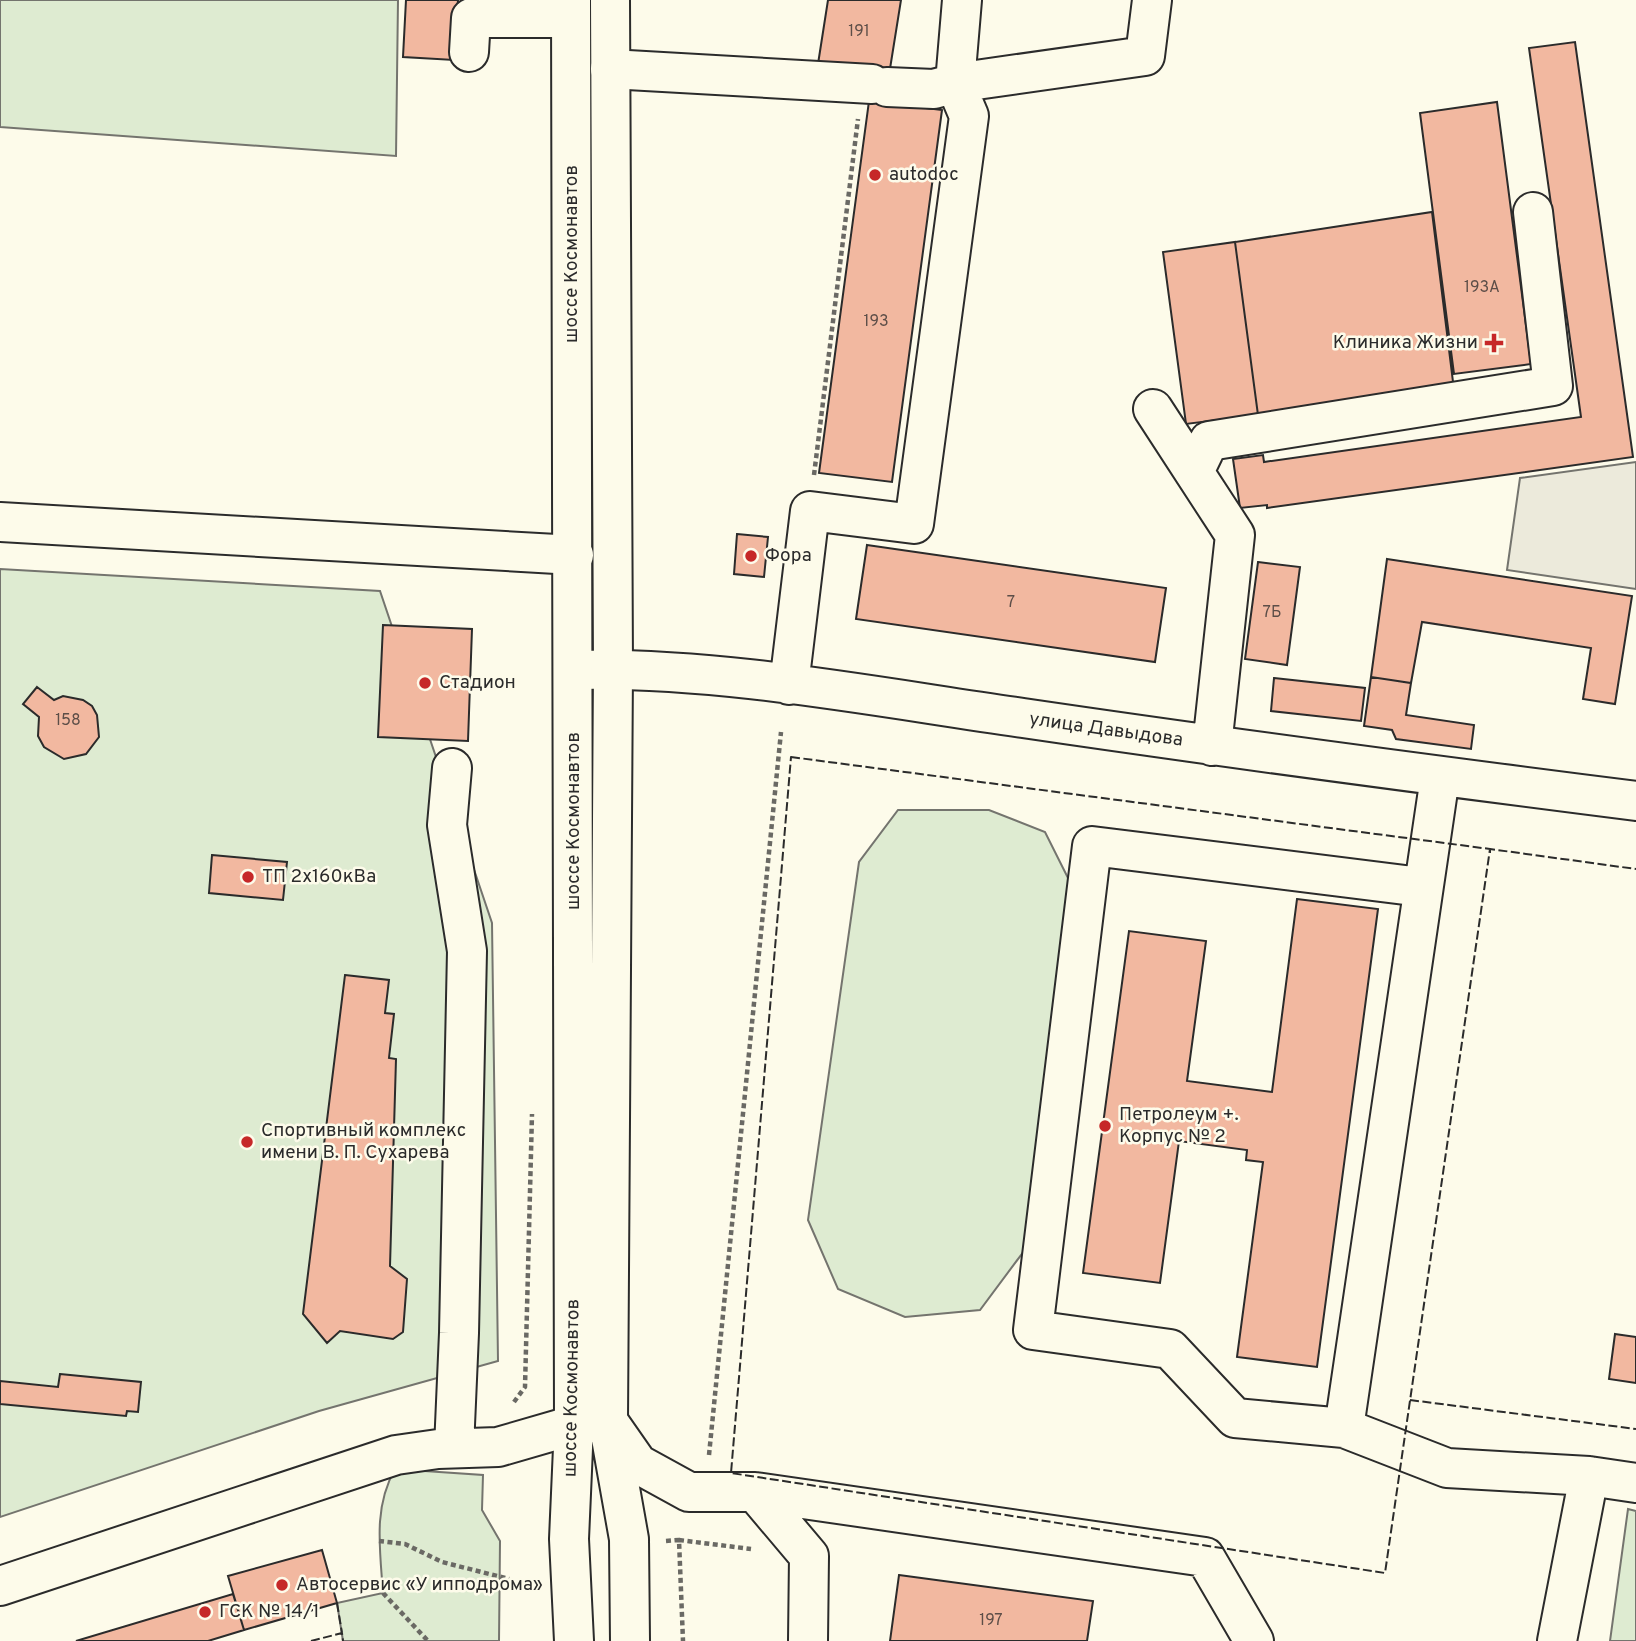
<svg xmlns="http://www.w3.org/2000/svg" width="1636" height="1641" viewBox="0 0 1636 1641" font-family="Overpass,sans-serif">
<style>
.green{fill:#deebd1;stroke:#74746e;stroke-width:2}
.parking{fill:#eceadb;stroke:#74746e;stroke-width:2}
.building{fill:#f2b8a0;stroke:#2b2b2b;stroke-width:2}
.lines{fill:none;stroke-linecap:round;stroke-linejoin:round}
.minor-casing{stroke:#2b2b2b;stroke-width:42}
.major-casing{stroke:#2b2b2b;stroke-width:42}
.path{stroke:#6a6964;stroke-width:4.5;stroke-dasharray:5 3.5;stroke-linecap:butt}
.minor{stroke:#fdfbea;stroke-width:38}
.major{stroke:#fdfbea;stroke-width:38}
.fence{stroke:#2b2b2b;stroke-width:2;stroke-dasharray:9 3.5;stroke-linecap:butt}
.poi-dot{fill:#c62828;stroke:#fdfbea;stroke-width:2.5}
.labels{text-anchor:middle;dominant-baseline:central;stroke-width:5;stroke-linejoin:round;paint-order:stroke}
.number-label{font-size:16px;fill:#5d4e48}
.poi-label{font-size:19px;fill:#2b2b2b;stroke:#fdfbea;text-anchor:start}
.street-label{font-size:19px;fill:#2b2b2b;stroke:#fdfbea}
</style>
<rect width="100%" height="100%" fill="#fdfbea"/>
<path class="green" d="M0,0H398L396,156L0,127Z
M0,569L380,591L492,923L498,1361L319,1411L0,1517Z
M898,810H989L1045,832L1075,892L1024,1251L980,1310L905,1317L838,1289L808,1220L859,862Z
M395,1469L483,1475L482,1510L500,1541L499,1641H343L337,1603L383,1593C380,1549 373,1508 395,1469Z
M1628,1509L1636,1511V1641H1610Z"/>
<path class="parking" d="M1636,462V589L1507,570L1520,478Z"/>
<path class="building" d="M406,0H458L454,60L403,57Z
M828,0H901L889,75L818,64Z
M1575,42L1633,457L1267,508V505L1240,508L1233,459L1263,455L1264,462L1581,417L1529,48Z
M869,101L942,110L892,482L819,473Z
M1497,102L1531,364L1454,374L1420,113Z
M1432,212L1454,390L1258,415L1235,242Z
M1235,242L1258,415L1186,424L1163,252Z
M737,534L768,537L764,577L734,574Z
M867,545L1166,588L1155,662L856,619Z
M1387,559L1632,596L1615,704L1583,699L1591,648L1422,622L1411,683L1371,677Z
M1258,562L1300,567L1287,665L1245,659Z
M383,625L472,629L468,741L378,737Z
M1371,677L1411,683L1406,715L1474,725L1471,749L1396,739L1392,730L1364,726Z
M1274,678L1365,688L1361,721L1271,711Z
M37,687L54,700L63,696L83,700L92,706L97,715L99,737L86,754L64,759L44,747L38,736L39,717L23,704Z
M212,855L287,862L283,900L209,893Z
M1297,899L1378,909L1317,1367L1237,1357L1263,1162L1246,1160L1247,1150L1179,1141L1160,1283L1083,1273L1129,931L1206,941L1187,1081L1272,1092Z
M345,975L389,980L385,1013L394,1014L389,1058L396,1059L390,1266L407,1279L403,1332L393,1339L340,1331L327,1343L303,1314Z
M1615,1334L1636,1337V1383L1609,1379Z
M60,1374L141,1382L138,1412L127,1411L126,1416L0,1404V1381L58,1387Z
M322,1550L337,1603L244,1630L228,1576Z
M899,1575L1093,1601L1087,1641H890Z
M233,1594L244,1630L208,1641H76Z"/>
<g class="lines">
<defs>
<path id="minor" d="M469,52L471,18H571
M610,69L872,84
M887,87L934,89L955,83L1145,56L1152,0
M1153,409L1235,535L1212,746
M1194,472L1209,441L1553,386L1533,212
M0,522L574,555
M574,670C724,667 875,697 1023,718C1227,748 1431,775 1636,801
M789,685L810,511L914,524L969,116L955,83L962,0
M452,768L447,825L467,951L459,1333L454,1448
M1421,887L1092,846L1033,1330L1170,1349L1235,1418L1344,1428L1440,777
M1344,1428L1447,1468L1589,1476
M755,1492L1205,1557L1254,1641
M0,1586L396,1455L438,1449L498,1447L574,1425L608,1421L638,1464L689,1492H755L809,1556L808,1641
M1557,1641L1589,1476L1636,1483"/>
<path id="major" d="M571,0L574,1425L569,1539L574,1641
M610,0L613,669L608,1421L629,1539L630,1641"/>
</defs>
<use href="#minor" class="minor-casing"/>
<use href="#major" class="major-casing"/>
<path class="path" d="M814,475L858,119
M514,1402L525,1387L532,1114
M709,1455L781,732
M679,1540L751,1549
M379,1541L405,1544L442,1562L509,1579
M666,1541L679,1540L683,1641
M383,1593L428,1641"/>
<use href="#minor" class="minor"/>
<use href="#major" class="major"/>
<path class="fence" d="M791,757L1490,849L1385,1573L731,1473Z
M1490,853V849L1636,869
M1410,1400L1636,1429
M337,1603L342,1633
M311,1641L342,1633L343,1641"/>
</g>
<g class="poi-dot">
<circle cx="875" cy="175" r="7"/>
<path d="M1490.5 332.5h7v7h7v7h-7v7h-7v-7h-7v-7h7z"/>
<circle cx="751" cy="556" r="7"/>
<circle cx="425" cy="683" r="7"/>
<circle cx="248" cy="877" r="7"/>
<circle cx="1105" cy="1126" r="7"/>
<circle cx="247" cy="1142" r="7"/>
<circle cx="282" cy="1585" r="7"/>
<circle cx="205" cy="1612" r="7"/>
</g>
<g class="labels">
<g class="number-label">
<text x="859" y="32">191</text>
<text x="1482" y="288">193А</text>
<text x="876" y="322">193</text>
<text x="1011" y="603">7</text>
<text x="1272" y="613">7Б</text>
<text x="68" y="721">158</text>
<text x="991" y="1621">197</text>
</g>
<g class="poi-label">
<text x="889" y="175">autodoc</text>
<text x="1478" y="343" text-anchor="end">Клиника Жизни</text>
<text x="765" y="556">Фора</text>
<text x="439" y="683">Стадион</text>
<text x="262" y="877">ТП 2х160кВа</text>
<text x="1119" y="1115">Петролеум +.<tspan x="1119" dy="22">Корпус № 2</tspan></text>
<text x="261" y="1131">Спортивный комплекс<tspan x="261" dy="22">имени В. П. Сухарева</tspan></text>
<text x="296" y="1585">Автосервис «У ипподрома»</text>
<text x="219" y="1612">ГСК № 14/1</text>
</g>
<g class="street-label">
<text transform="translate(572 254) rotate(-90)">шоссе Космонавтов</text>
<text transform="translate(1106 730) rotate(8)">улица Давыдова</text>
<text transform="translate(574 821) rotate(-90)">шоссе Космонавтов</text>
<text transform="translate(572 1388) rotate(-89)">шоссе Космонавтов</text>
</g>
</g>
</svg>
